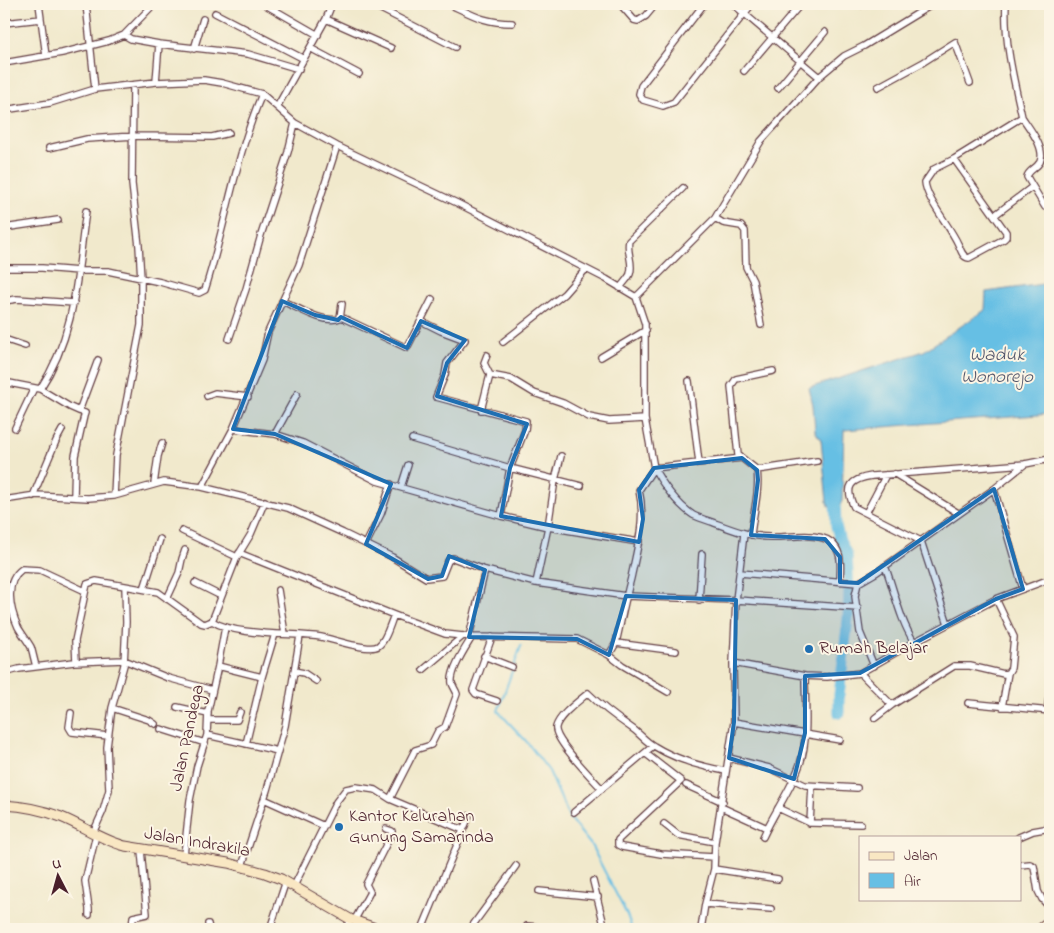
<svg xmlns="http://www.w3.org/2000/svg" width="1054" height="933" viewBox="0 0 1054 933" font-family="'Indie Flower',sans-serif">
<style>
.water{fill:#66bfe4;stroke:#586f88}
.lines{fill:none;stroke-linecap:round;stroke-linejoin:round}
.stream{stroke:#66bfe4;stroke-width:2}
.river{stroke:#66bfe4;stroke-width:11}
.street-casing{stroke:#633d43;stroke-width:8}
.secondary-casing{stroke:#633d43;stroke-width:11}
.street{stroke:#fff;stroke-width:5.5}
.secondary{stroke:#f9e7c3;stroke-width:9}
.marked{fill:#1f6fb2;fill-opacity:0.2;stroke:#1f6fb2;stroke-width:4;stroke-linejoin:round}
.poi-dot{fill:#1f6fb2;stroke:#fcf5e5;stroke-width:2}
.labels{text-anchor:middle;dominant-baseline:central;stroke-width:4;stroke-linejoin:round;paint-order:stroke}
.poi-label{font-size:18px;fill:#4a1f2b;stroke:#fcf5e5;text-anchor:start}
.street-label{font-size:18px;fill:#4a1f2b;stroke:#fcf5e5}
.water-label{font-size:19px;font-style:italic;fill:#54576c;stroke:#fcf5e5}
</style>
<rect width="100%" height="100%" fill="#fcf5e5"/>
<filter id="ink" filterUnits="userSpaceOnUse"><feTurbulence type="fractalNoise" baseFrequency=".02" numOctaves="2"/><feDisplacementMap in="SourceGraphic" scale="10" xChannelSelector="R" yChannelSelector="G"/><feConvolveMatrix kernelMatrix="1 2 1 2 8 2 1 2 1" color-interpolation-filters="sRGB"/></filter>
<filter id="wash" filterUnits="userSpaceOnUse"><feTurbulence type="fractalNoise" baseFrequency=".0096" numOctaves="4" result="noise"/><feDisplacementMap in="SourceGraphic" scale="20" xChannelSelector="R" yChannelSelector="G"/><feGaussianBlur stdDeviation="1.12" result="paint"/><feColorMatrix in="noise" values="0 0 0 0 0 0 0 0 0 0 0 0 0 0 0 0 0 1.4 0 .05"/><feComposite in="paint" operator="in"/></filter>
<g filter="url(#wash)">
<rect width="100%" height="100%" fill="#f1e9cc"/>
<path class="water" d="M1050,283V414L844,430L842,501L835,517L827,502L821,440L815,431L813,405L809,388L924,351L985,310L986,292Z"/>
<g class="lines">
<path class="stream" d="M521,646L498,711L526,741L549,771L570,819L591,845L627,915L632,929"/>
<path class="river" d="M835,502L836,526L840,541L847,555L849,590L848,619L839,695V713"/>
</g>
</g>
<g filter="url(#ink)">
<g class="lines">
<defs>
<path id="street" d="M39,4L46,56
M86,4L95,89
M264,4L318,35
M371,4L455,47
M449,4C473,15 484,23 512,23
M620,4L634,20L638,21L646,16L656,4
M704,4L641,86L639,94L643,100L663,106L674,102L752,4
M733,4L819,77
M915,4L921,11
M862,5L864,4
M215,13L304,59
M326,19L391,48
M4,23L41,19
M124,35L131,39L159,44L248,54L299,69
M310,48L359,74
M194,49L203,19
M4,63L62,53L109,41L124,35L154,4
M744,71L800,5
M156,82L159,44
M878,87L922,63L955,42L970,83
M778,88L825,32
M277,107L326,19L332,4
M4,110L50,103L95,89L156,82L204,80L222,83L262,94L295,123
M1022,117C1029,128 1046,148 1040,162C1036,169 1028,170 1027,177L1045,207
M49,148L87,139L134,136L212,137L229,133
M954,159L1006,232V237L1004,239L969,258C962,257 961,250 958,244C950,226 926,199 925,182L934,169L954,159L1022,117C1014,80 1004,42 1006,4
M995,215L1032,187
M715,218L723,223L741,226L745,231L746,267L753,281L761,325
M4,228L58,220
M4,268H42L79,271H108L160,282L199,293L205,290C226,225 235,157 262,94
M620,288C623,283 628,279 630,274C634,263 626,252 629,241L683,188
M636,297L715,218L761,141L819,77L844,56L864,46L933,4
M4,301L17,299L74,303
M282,301C297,307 325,325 340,318L342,304
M341,317L407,348L432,299
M421,321L441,331L465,340L447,363L445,375L436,397L526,421L525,430L510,468L501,516
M4,339L25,346
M229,339L246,289L261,235L288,152L295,123L337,146L457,203L606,279L636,297L645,324V419L654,468C662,484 678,505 693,515C699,518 706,520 712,522C731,529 750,537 771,537C789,538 822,530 834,545C843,555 840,570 840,582
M503,342L564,294L586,269
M487,355L484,363L490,375L511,379L534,393L563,403L589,417L609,421L645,419
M601,357L646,330
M689,381L699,463
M4,382L40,389C76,335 77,274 86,211
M40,389L70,407L79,411L98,360
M207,396L215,393L248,397
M481,410L490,375
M15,428L34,388
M233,429L262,360L268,332L299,265L337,146
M275,434L297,394
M412,439L510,468L581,486
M757,470L817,461
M895,474L958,513
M154,484L158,456L162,443
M202,487L233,429L275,434L303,443L377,481L501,516L548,527L639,542
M401,487L408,465
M994,489L1023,589
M33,496L56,441L62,430
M114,496L116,455L141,325V279L139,246L132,184L133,85
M74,497L75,456L84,416L85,413L79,411
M4,500L36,495L88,498L114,496L164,482L202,487L288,508L343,533L392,557L426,578L442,576L448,561L453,558L485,570L536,583L626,596L736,600L858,608
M265,501L251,534L237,557L212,621C235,636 292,633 321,637C333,639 368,652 378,646C386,641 390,624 394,615
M866,513L886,475
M182,531L237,557
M751,535C753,513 760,492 757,470L738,455L731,386L736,379L773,371
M366,544L381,514L391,484
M239,553L394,615L445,634L472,637L577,639L609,655L622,665L668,692
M885,566C895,592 899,618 914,642
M740,573L858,583
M195,583L221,596
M536,583L548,527L555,480L561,456
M125,586L158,592L201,623L205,624L212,621
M144,589L160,539
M278,590L285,634
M167,599L179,573L182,559L185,550
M699,600L702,554
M948,624L921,541L854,507C844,486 851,479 872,476L1025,464L1050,459
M469,637L485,570
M492,637L473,690L476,694L497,701
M616,643L676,651
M609,655L616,643C621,621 625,600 631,578C637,549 646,520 639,490L654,468L742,458
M484,656L512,667
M76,661L75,641L87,584L96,581L125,586L126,622L124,665L112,708L107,747L109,790L103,811L93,833
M733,663L805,676L827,677L860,673L914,642L996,599
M36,666C34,660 33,653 31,647C27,640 22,634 18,627C10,609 4,582 22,569L40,570L85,591
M218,666L262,677
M874,666L860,632L855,596L858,583L877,572L994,489L1025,464
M423,670L463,636
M294,671L304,673L316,681
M4,673L19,669L74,662L124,660L168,678L212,690
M860,673L892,705L954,666H970L1004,674L1008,673L1011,668L1014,637L996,599L1050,579
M968,703L1050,711
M177,707L208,714
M1002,707L1008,673
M112,708L149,720L155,724
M1047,711L1050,691
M71,713L69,727L72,732L108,736
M875,718L892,705
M208,720H237L240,712
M734,722L840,740
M161,729L205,743
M207,735L278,751
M246,744L262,677L275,634
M645,753L681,781L618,840V845L622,847L661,854L714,857
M729,758L769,768L805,785L857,788
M686,785L723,802
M602,789C593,779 553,739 556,727C559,715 579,701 588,693C602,707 617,718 633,729C640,734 646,742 654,746C675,759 702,767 726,771
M1050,789V804
M264,799L324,826
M390,799L415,750L431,745L438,731L445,727L457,694C456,690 453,687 452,683C450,670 466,647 472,637
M721,807L767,828
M778,808L810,823L861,824
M574,812L653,746
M810,823L812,786
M664,824L678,835L715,842
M763,837C774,812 791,790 800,764C809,737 805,704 805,676
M1019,837L1033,831L1050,828
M184,855L190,800L197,766L207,735L208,711L218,666L225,627
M1020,865L1030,864L1034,866L1038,891L1042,899L1050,908
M242,866L267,790L285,726L300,636
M714,869L778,879
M593,881L605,929
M294,886L336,802L346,789L356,787L376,790L390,799L463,830
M539,891L598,897
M705,904L771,909
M89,915V909L85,881L96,835
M354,921L370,892L366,884L392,833V831L386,829
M208,924L209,929
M527,926L559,929
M132,929L133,917L147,914L141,850
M270,929L286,881
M346,929L350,919
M422,929L469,816
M470,929L516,866
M701,929L705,904L714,869L715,842L734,722L733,663L736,600L744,534"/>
<path id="secondary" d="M4,805C23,806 43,810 61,817C83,826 102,840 125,846L228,863L265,873L281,879L350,919L378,929
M1040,929L1050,921"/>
</defs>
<use href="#street" class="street-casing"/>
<use href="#secondary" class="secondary-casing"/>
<use href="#street" class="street"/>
<use href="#secondary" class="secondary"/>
</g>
</g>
<path class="marked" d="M282,301L315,315L338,320L341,317L407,348L421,321L465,340L447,363L437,396L527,424L510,468L501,516L639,542L643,519L639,490L654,468L742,458L757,470L758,480L751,535L825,539L840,557V582L858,583L994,489L1023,589L996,599L860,673L805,676V733L794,779L729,758L734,722L736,600L626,596L609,655L577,639L469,637L485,570L449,556L442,576L428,579L366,544L391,484L275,434L233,429Z"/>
<g class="poi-dot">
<circle cx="809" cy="649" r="5"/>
<circle cx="339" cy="827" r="5"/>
</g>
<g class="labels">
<g class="poi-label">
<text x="819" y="649">Rumah Belajar</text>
<text x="349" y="817">Kantor Kelurahan<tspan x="349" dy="21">Gunung Samarinda</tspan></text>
</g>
<g class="street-label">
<text transform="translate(188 738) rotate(-78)">Jalan Pandega</text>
<text transform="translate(197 843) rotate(10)">Jalan Indrakila</text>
</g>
<g class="water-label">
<text x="997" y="355">Waduk<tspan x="997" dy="22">Wonorejo</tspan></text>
</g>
</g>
<rect width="1054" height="933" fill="none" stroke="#fcf5e5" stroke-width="20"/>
<rect x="859" y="836" width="162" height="65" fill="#fcf5e5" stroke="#b59f9b"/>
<rect x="869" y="852" width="25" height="8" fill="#f9e7c3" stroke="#b59f9b"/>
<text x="904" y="860" font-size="15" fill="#4a1f2b">Jalan</text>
<rect x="869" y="873" width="25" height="15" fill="#66bfe4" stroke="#b59f9b"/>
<text x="904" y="886" font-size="15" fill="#4a1f2b">Air</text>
<g transform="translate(58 876) rotate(354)" stroke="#fcf5e5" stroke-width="4" paint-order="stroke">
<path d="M0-4L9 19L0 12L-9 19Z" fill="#4a1f2b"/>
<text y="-8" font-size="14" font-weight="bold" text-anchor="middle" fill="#4a1f2b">U</text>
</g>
</svg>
